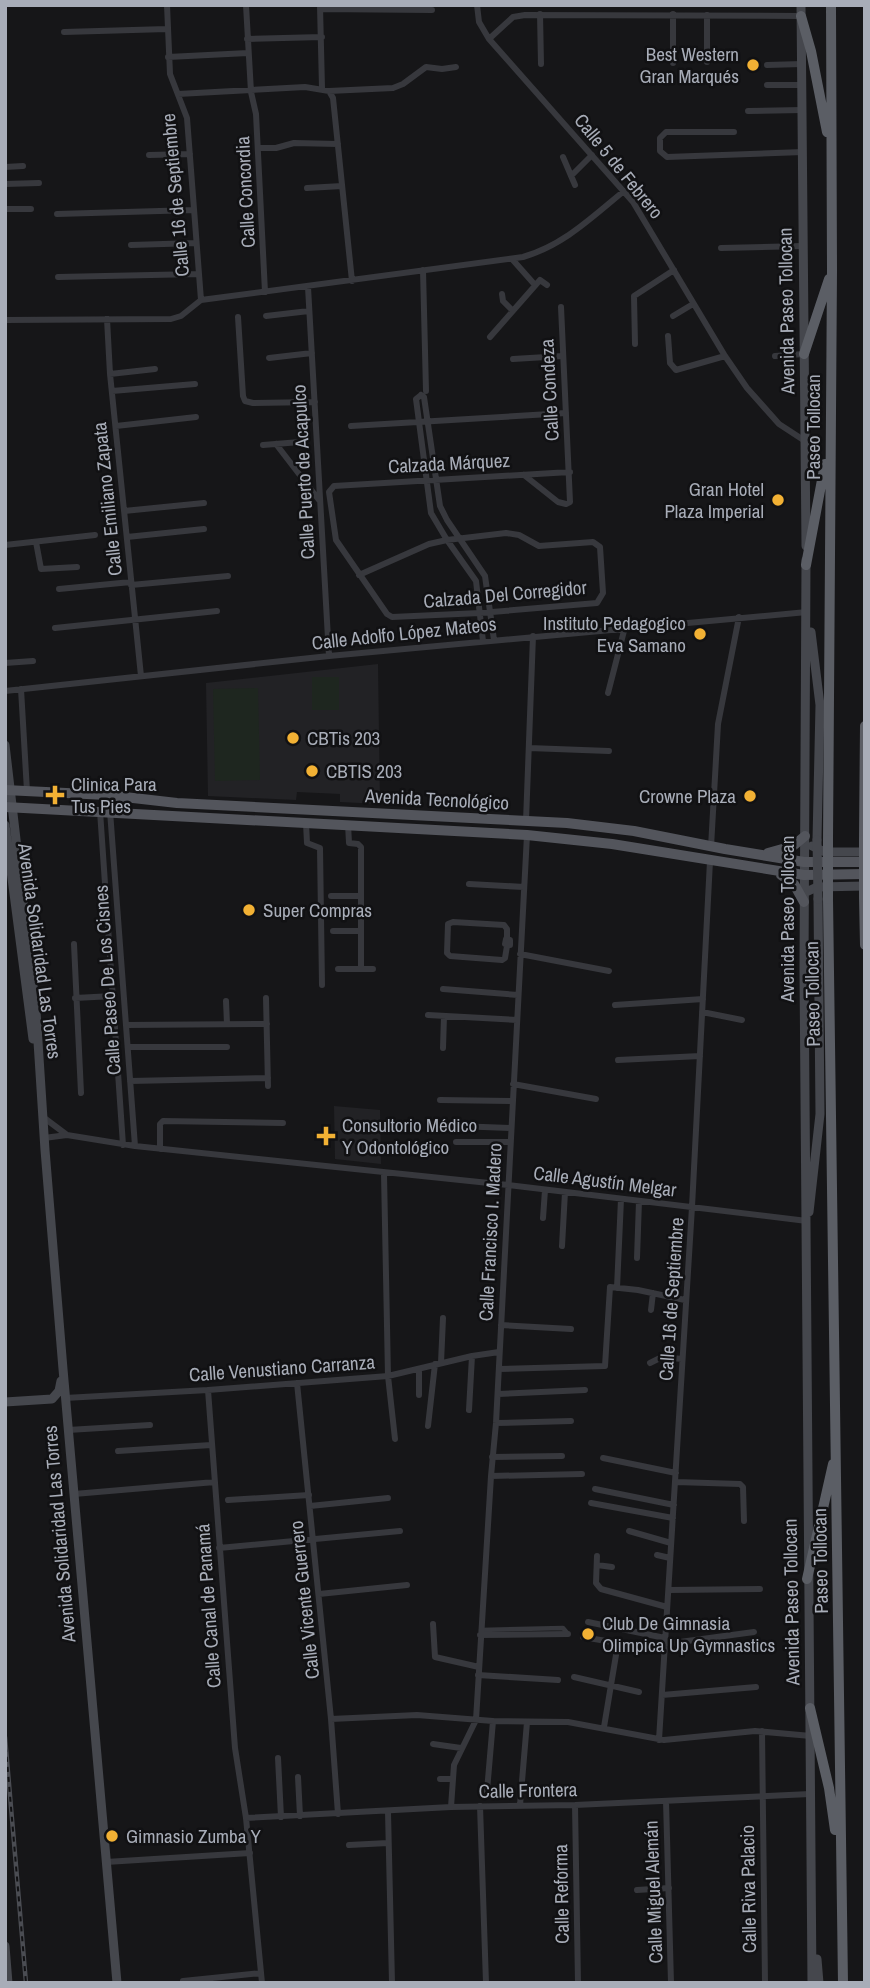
<svg xmlns="http://www.w3.org/2000/svg" width="870" height="1988" viewBox="0 0 870 1988" font-family="'Archivo Narrow',sans-serif">
<style>
.built{fill:#222225}
.green{fill:#1e261f}
.lines{fill:none;stroke-linecap:round;stroke-linejoin:round}
.pedestrian{stroke:#37383d;stroke-width:4.5}
.minor{stroke:#37383d;stroke-width:6}
.secondary{stroke:#45474d;stroke-width:9}
.primary{stroke:#53555c;stroke-width:10}
.trunk{stroke:#5b5e65;stroke-width:10}
.rail-casing{stroke:#4a4c52;stroke-width:4.5}
.rail{stroke:#111113;stroke-width:2;stroke-dasharray:5;stroke-linecap:butt}
.secondary-bridge{stroke:#45474d;stroke-width:9}
.trunk-bridge{stroke:#5b5e65;stroke-width:10}
.poi-dot{fill:#f2b134;stroke:#111113;stroke-width:2.5}
.labels{text-anchor:middle;dominant-baseline:central;stroke-width:5;stroke-linejoin:round;paint-order:stroke}
.poi-label{font-size:19px;fill:#a8adb8;stroke:#111113;text-anchor:start}
.street-label{font-size:19px;fill:#a8adb8;stroke:#111113}
</style>
<rect width="100%" height="100%" fill="#161618"/>
<path class="built" d="M378,664L380,804L340,802V794L297,792L296,800L208,796L206,683Z
M334,1106L380,1110L381,1164L335,1159Z"/>
<path class="green" d="M312,677H339V710H312Z
M258,688L260,780L215,781L213,689Z"/>
<g class="lines">
<path class="pedestrian" d="M481,1630L563,1628L568,1634"/>
<path class="minor" d="M167,5L170,74L187,118L201,300
M246,5L251,92L256,114L265,292
M477,5L479,22L489,39L633,202L725,356L747,388L779,424L805,441
M320,6L322,88
M320,9L432,10
M540,14L541,64
M64,32L167,29
M247,39L322,37
M489,39L513,17L525,15L801,16
M168,57L248,53
M707,62V15
M673,63V14
M767,65L802,64
M767,85H802
M329,91L393,88L403,84L426,67L442,69L456,67
M178,94L305,87L329,91L333,98L352,281
M748,111L802,110
M734,132H666L660,138V151L667,157L803,152
M259,148H276L294,143L338,144
M149,155L190,154
M563,157L575,185
M5,167L23,166
M571,176L592,155
M5,184L39,183
M307,188L342,186
M5,209H31
M57,214L194,210
M131,245L196,243
M721,248L803,246
M512,259L535,285
M423,270L426,391
M58,277L198,274
M308,287L329,656
M502,294L503,301L512,310
M266,316L309,311
M673,316L693,304
M238,317L243,396L245,401L253,403L315,402
M107,319L110,374L141,676
M5,320L171,319L181,316L201,300L523,257C564,245 592,217 624,191
M668,336L670,363L676,370L725,356
M490,337L540,280L547,285
M635,344L634,296L674,270
M775,356L804,354
M269,358L312,353
M513,359L563,356
M110,374L155,369
M112,391L195,384
M421,395L416,399L431,513L447,540L476,581L483,641
M421,395L424,397L440,506L447,520L485,576L494,640
M116,426L196,417
M351,426L566,413
M276,444L319,500
M263,445L300,442
M524,475L558,502L566,504L570,502L561,307
M124,511L204,503
M127,537L204,529
M36,542L41,569L77,567
M5,545L95,535
M359,575L429,544L447,540L506,533L519,535L539,546L593,542L600,547L603,593L597,603L480,613L392,617L387,614L336,540L329,492L334,486L570,472
M131,585L228,576
M59,589L131,582
M55,628L217,611
M5,663L33,661
M21,689L27,791
M5,691L329,656L807,612
M608,693L625,627
M529,748L609,751
M100,811L123,1145
M110,811L135,1146
M526,821L533,636
M306,823L307,843L320,848L322,985
M348,824L349,843L358,844L361,847V969
M711,847L718,724L739,617
M469,884L524,887
M331,896H361
M333,931H361
M506,939L510,940V945L505,944Z
M74,944L81,1093
M507,946L505,958L502,960L450,956L447,953L448,924L453,922L504,925L507,929V939
M520,954L609,971
M338,969H373
M443,989L518,995
M75,998L113,996
M266,998L268,1086
M226,1001L227,1024
M615,1005L703,999
M702,1012L742,1020
M428,1015L517,1020
M126,1025L267,1024
M128,1047H227
M443,1048L444,1016
M618,1060L700,1056
M130,1081L268,1078
M513,1084L596,1099
M440,1100L513,1101
M43,1117L67,1135
M456,1126L511,1128
M44,1138L67,1135L135,1146L508,1185L807,1221
M456,1142H510
M160,1149V1124L163,1121L283,1123
M384,1174L388,1376L395,1439
M543,1218L545,1190
M562,1246L565,1192
M637,1258L639,1201
M617,1288L621,1199
M651,1310L653,1293
M501,1325L571,1329
M441,1363L443,1318
M650,1363L662,1357L682,1359
M419,1369V1395
M499,1369L605,1366L610,1287L638,1290L685,1300
M297,1383L331,1719L338,1814
M208,1390L235,1748L246,1818L262,1983
M498,1394L585,1390
M65,1398L208,1390L388,1376L472,1356L499,1352
M469,1410L472,1356
M496,1423L571,1421
M428,1426L435,1364
M68,1430L150,1425
M118,1451L211,1445
M492,1457L562,1456
M603,1458L676,1473
M491,1476L582,1474
M676,1482L740,1484L743,1487L744,1521
M595,1489L674,1505
M74,1494L215,1482
M228,1500L309,1495
M591,1503L673,1518
M310,1506L388,1498
M629,1531L671,1543
M219,1548L400,1531
M657,1555L670,1558
M597,1556L596,1583L601,1589L667,1607
M597,1565L612,1567
M669,1590L760,1589
M319,1594L407,1585
M588,1622L665,1638
M433,1624L435,1657L479,1667
M480,1635L568,1634
M583,1637L664,1651
M665,1644L754,1632
M478,1675L558,1680
M574,1677L639,1692
M662,1695L756,1687
M331,1719L417,1715L493,1721L568,1722L664,1740L755,1731L811,1736
M604,1727L618,1643
M762,1731L765,1983
M659,1740L692,1207L710,861
M433,1744L461,1748
M278,1758L281,1817
M298,1777L300,1816
M440,1779H452
M487,1791L493,1721
M666,1801L671,1983
M520,1805L527,1722
M575,1805L578,1983
M480,1806L486,1983
M451,1807L454,1765L476,1720L491,1476L496,1423L527,835
M388,1812L392,1983
M246,1818L451,1807L575,1805L810,1794
M349,1845L388,1843
M106,1862L250,1853
M637,1890L669,1888
M183,1981L261,1973"/>
<path class="secondary" d="M801,5L806,546
M806,560L804,970L812,1983
M811,632L820,705L817,840
M5,745L36,1011L45,1150L63,1369L117,1983
M5,825L33,1039
M812,846L825,852H865
M804,893L817,887L865,886
M809,1212L820,1114L818,899
M5,1402L52,1399L59,1391L61,1381
M5,1946L8,1983
M817,1959L819,1983"/>
<path class="primary" d="M5,790L107,795L177,803L567,823L634,831L725,849L804,862H865
M5,807L527,835L612,844L804,875L865,874
M768,853L793,846L805,836
M781,875L794,884L804,902"/>
<path class="trunk" d="M801,16L811,51L827,132
M804,354L829,279
M806,565L825,464
M828,840L832,270L831,5
M864,840L865,726
M864,897L865,945
M828,899L843,1983
M807,1579L833,1464
M810,1708L829,1788L835,1830"/>
<defs>
<path id="rail" d="M5,1737L26,1983"/>
</defs>
<use href="#rail" class="rail-casing"/>
<use href="#rail" class="rail"/>
<path class="secondary-bridge" d="M817,840L818,899"/>
<path class="trunk-bridge" d="M864,897V840
M828,899V840"/>
</g>
<g class="poi-dot">
<circle cx="753" cy="65" r="7"/>
<circle cx="778" cy="500" r="7"/>
<circle cx="700" cy="634" r="7"/>
<circle cx="293" cy="738" r="7"/>
<circle cx="312" cy="771" r="7"/>
<path d="M51.5 784.5h7v7h7v7h-7v7h-7v-7h-7v-7h7z"/>
<circle cx="750" cy="796" r="7"/>
<circle cx="249" cy="910" r="7"/>
<path d="M322.5 1125.5h7v7h7v7h-7v7h-7v-7h-7v-7h7z"/>
<circle cx="588" cy="1634" r="7"/>
<circle cx="112" cy="1836" r="7"/>
</g>
<g class="labels">
<g class="poi-label">
<text x="739" y="54" text-anchor="end">Best Western<tspan x="739" dy="22">Gran Marqués</tspan></text>
<text x="764" y="489" text-anchor="end">Gran Hotel<tspan x="764" dy="22">Plaza Imperial</tspan></text>
<text x="686" y="623" text-anchor="end">Instituto Pedagogico<tspan x="686" dy="22">Eva Samano</tspan></text>
<text x="307" y="738">CBTis 203</text>
<text x="326" y="771">CBTIS 203</text>
<text x="71" y="784">Clinica Para<tspan x="71" dy="22">Tus Pies</tspan></text>
<text x="736" y="796" text-anchor="end">Crowne Plaza</text>
<text x="263" y="910">Super Compras</text>
<text x="342" y="1125">Consultorio Médico<tspan x="342" dy="22">Y Odontológico</tspan></text>
<text x="602" y="1623">Club De Gimnasia<tspan x="602" dy="22">Olimpica Up Gymnastics</tspan></text>
<text x="126" y="1836">Gimnasio Zumba Y</text>
</g>
<g class="street-label">
<text transform="translate(619 166) rotate(51)">Calle 5 de Febrero</text>
<text transform="translate(245 192) rotate(-93)">Calle Concordia</text>
<text transform="translate(175 195) rotate(-95)">Calle 16 de Septiembre</text>
<text transform="translate(786 311) rotate(-91)">Avenida Paseo Tollocan</text>
<text transform="translate(549 390) rotate(-93)">Calle Condeza</text>
<text transform="translate(813 427) rotate(-90)">Paseo Tollocan</text>
<text transform="translate(449 463) rotate(-3)">Calzada Márquez</text>
<text transform="translate(303 472) rotate(-93)">Calle Puerto de Acapulco</text>
<text transform="translate(107 499) rotate(-96)">Calle Emiliano Zapata</text>
<text transform="translate(505 594) rotate(-5)">Calzada Del Corregidor</text>
<text transform="translate(404 633) rotate(-6)">Calle Adolfo López Mateos</text>
<text transform="translate(437 799) rotate(3)">Avenida Tecnológico</text>
<text transform="translate(787 919) rotate(-90)">Avenida Paseo Tollocan</text>
<text transform="translate(40 951) rotate(82)">Avenida Solidaridad Las Torres</text>
<text transform="translate(107 980) rotate(-94)">Calle Paseo De Los Cisnes</text>
<text transform="translate(812 994) rotate(-91)">Paseo Tollocan</text>
<text transform="translate(605 1181) rotate(7)">Calle Agustín Melgar</text>
<text transform="translate(490 1232) rotate(-87)">Calle Francisco I. Madero</text>
<text transform="translate(671 1299) rotate(-86)">Calle 16 de Septiembre</text>
<text transform="translate(282 1368) rotate(-4)">Calle Venustiano Carranza</text>
<text transform="translate(59 1534) rotate(-95)">Avenida Solidaridad Las Torres</text>
<text transform="translate(820 1561) rotate(-91)">Paseo Tollocan</text>
<text transform="translate(304 1600) rotate(-96)">Calle Vicente Guerrero</text>
<text transform="translate(791 1602) rotate(-91)">Avenida Paseo Tollocan</text>
<text transform="translate(208 1606) rotate(-94)">Calle Canal de Panamá</text>
<text transform="translate(528 1790) rotate(-1)">Calle Frontera</text>
<text transform="translate(748 1889) rotate(-91)">Calle Riva Palacio</text>
<text transform="translate(653 1892) rotate(-92)">Calle Miguel Alemán</text>
<text transform="translate(561 1894) rotate(-91)">Calle Reforma</text>
</g>
</g>
<rect width="870" height="1988" fill="none" stroke="#a8adb8" stroke-width="14"/>
</svg>
